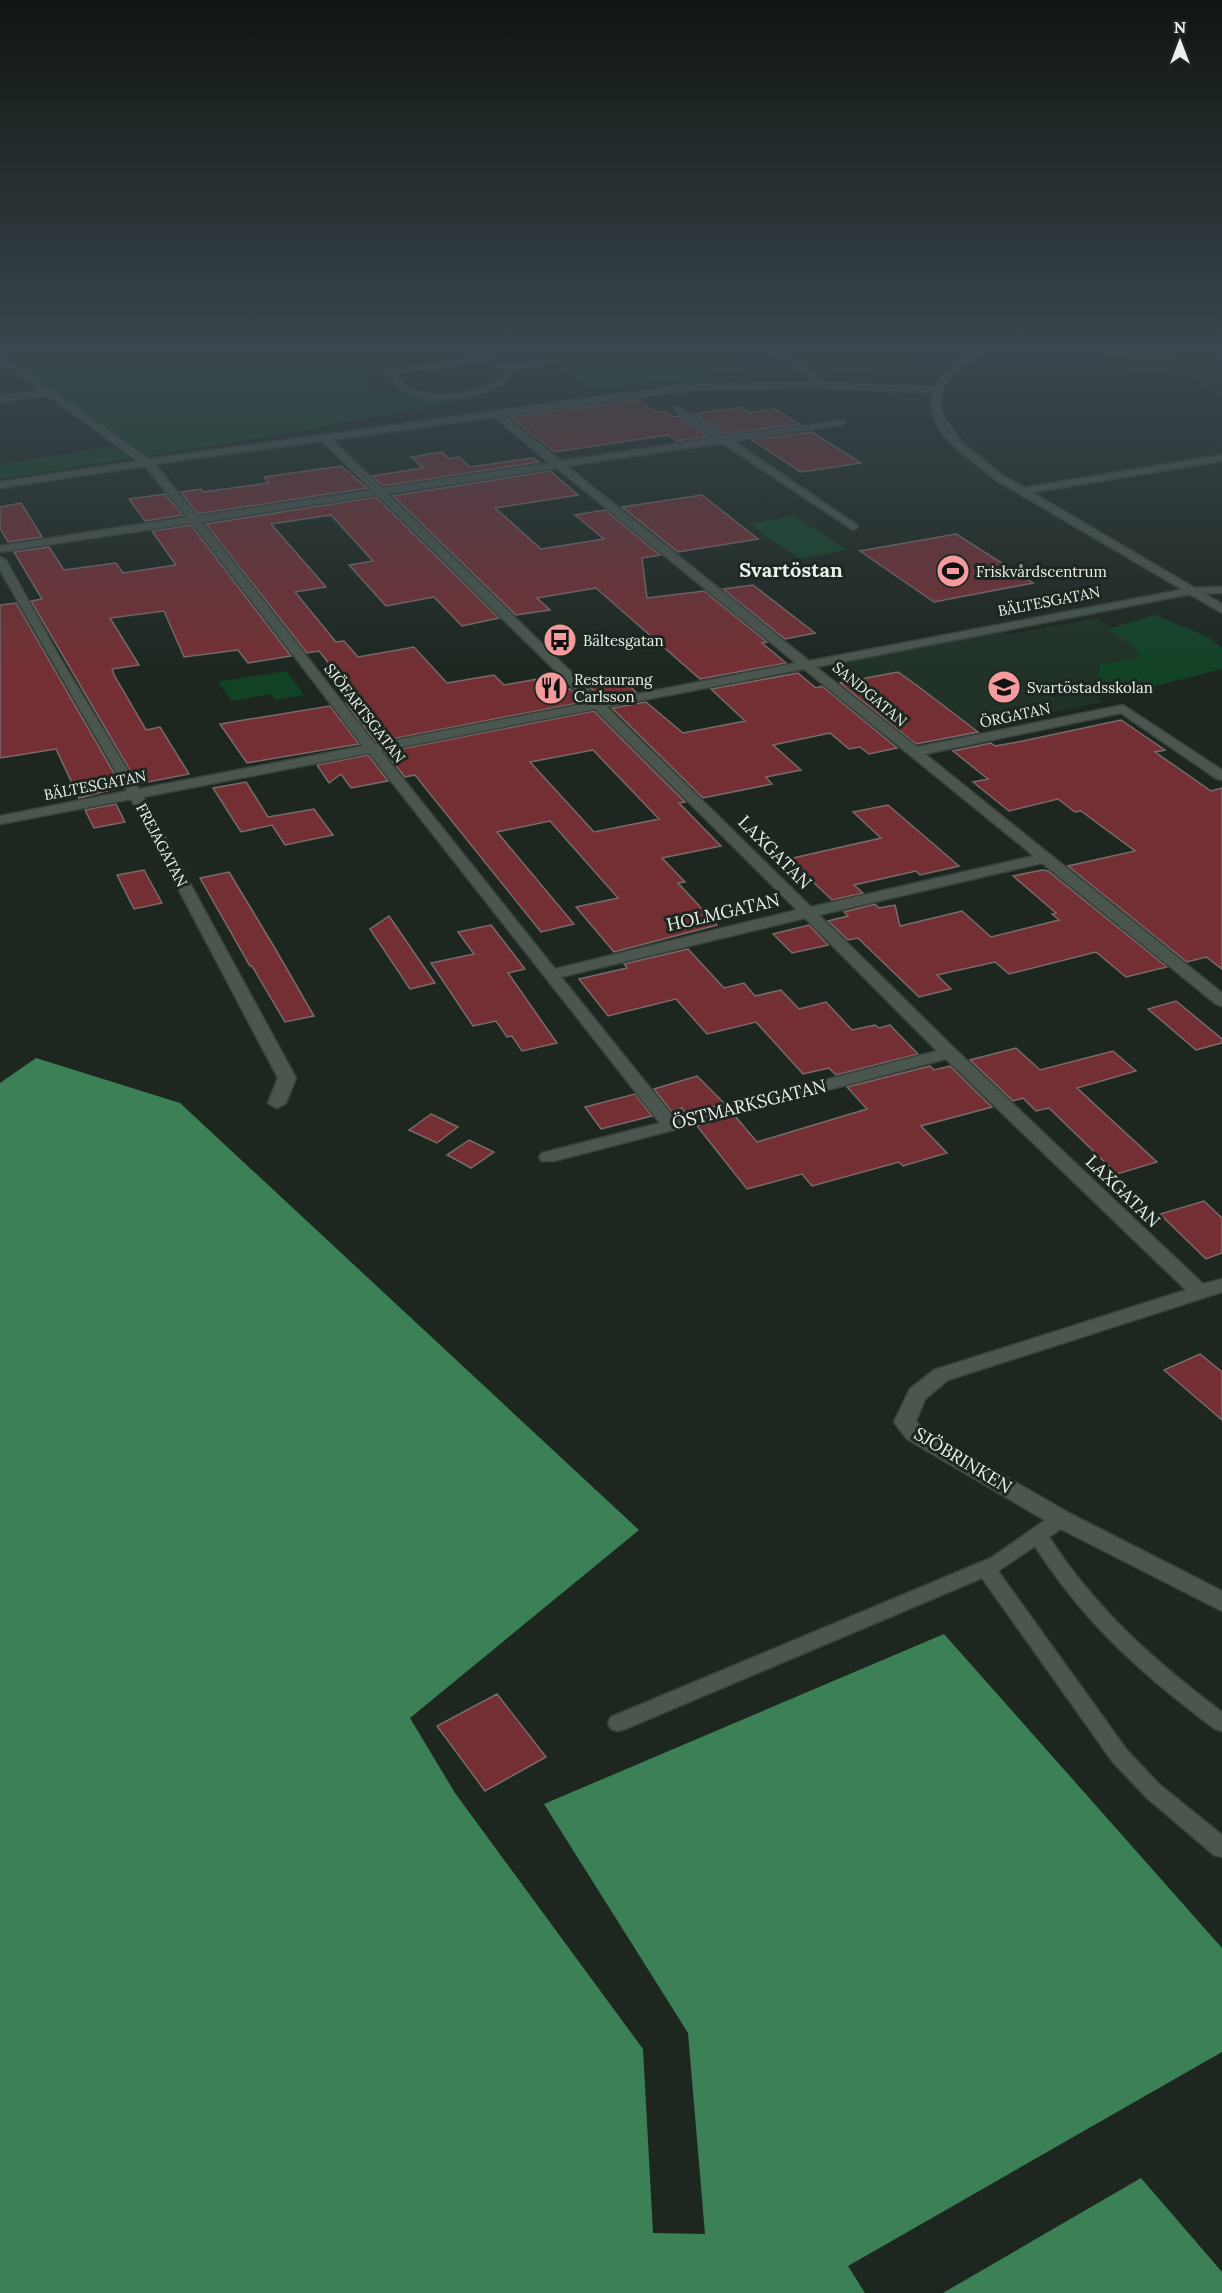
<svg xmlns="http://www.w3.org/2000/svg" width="1222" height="2293" viewBox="0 0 1222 2293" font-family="Lora,serif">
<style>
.built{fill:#213226}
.green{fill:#134327}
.water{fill:#3c8056}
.building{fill:#742f34;stroke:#7a6b6b;stroke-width:1.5;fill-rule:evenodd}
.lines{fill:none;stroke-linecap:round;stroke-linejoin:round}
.lane-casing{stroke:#39423c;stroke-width:3}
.street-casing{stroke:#39423c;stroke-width:3}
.secondary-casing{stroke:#39423c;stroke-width:3}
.lane{fill:#4b564e;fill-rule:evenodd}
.street{fill:#4b564e;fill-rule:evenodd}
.secondary{fill:#4b564e;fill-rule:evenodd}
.labels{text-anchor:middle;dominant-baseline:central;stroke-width:6;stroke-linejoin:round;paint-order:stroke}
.far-poi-label{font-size:15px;fill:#eaf1ec;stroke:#1d2720;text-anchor:start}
.far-street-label{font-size:15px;fill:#eaf1ec;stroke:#1d2720}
.street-label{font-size:18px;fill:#eaf1ec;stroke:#1d2720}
.far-district-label{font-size:20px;font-weight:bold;fill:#eaf1ec;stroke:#1d2720}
</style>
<rect width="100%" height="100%" fill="#1d2720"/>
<path class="built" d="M1117,351H1222V397L1189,377L1110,368Z
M1097,618L1190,677L1097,698L1101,702L927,738L837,666L839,663L1001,631L1007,635Z"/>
<path class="green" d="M0,351H489L353,370L376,389L449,403L279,435L0,479V464L122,445L7,361L0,362Z
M537,351H713L747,370L594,391Z
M794,351H912L868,371L825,375Z
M794,516L847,550L800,559L749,524Z
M1155,615L1208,637L1222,648V669L1119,695L1097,681L1100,664L1141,658L1135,647L1108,629Z
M286,671L304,695L275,700L271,694L232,701L218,682Z"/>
<path class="water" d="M36,1058L180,1103L639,1530L410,1718L455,1793L643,2049L653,2233L705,2234L688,2033L544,1804L944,1634L1222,1948V2052L848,2266L865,2293H0V1083Z
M1141,2178L1222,2272V2293H943Z"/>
<path class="building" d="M638,400L656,412L666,411L673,417L678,416L709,436L677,441L668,435L555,452L510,417Z
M741,407L749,413L775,409L799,424L726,434L694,414Z
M812,432L861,463L801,472L752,440Z
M442,452L449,459L459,457L470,467L533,458L539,462L383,486L372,476L423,468L411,457Z
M341,466L367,488L198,514L181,492L201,489L203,492L269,483L264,477Z
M550,471L578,495L495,508L541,549L604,539L575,515L605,510L660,555L642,558L647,598L704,591L767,642L762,643L786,663L700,679L596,588L537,598L550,610L516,615L393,496Z
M165,494L183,515L145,521L129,499Z
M702,495L758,539L678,552L622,507Z
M376,497L499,618L462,626L434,597L386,606L349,565L373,561L331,515L271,524L326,587L295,592L336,642L344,641L358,657L414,647L447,683L494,675L504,685L549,677L561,690L570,689L583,702L376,742L346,703L359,701L319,651L307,653L206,524Z
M21,503L42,537L8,542L0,528V507Z
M191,525L291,656L248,663L238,650L184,657L164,611L110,618L139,665L112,669L114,675L146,730L160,727L189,774L138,784L31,601L42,599L14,552L49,547L64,570L116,563L123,573L176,565L152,531Z
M956,534L1033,583L934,602L860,551Z
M753,585L815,633L785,639L723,589Z
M16,603L122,787L79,798L56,749L0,758V605Z
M898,672L915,684L978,732L916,744L840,683Z
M798,673L816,688L822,686L897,748L869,754L860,747L849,749L830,733L773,745L801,770L766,777L772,784L703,798L612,708L646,702L683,733L745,721L711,689Z
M613,681L616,684L625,682L636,692L602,699L588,685Z
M330,706L359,744L247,763L220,724Z
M594,711L685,802L679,803L721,846L662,858L685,882L678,883L717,925L614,952L576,907L618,898L550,821L497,832L574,924L541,932L415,775L405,777L385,752ZM593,750L659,819L594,832L530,762Z
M1121,720L1165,750L1155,752L1211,791L1222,788V969L1206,957L1187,962L1068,866L1135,851L1081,811L1075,812L1058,799L1009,811L973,782L988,779L953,751L991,743L995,746L1018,742Z
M368,755L388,781L351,788L341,774L329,783L317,765Z
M246,782L268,817L314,809L333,835L285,845L272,825L241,832L213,788Z
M116,804L125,822L94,828L85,810Z
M888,805L959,866L920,875L916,871L854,885L863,893L832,900L789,859L881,838L853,812Z
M144,870L162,903L134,909L117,875Z
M1042,870L1048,871L1167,967L1126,977L1096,952L1009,974L995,962L937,975L951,989L919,997L858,938L848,940L828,921L848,916L844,912L875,904L879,908L895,905L900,926L962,911L991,937L1059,920L1052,914L1056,913L1013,876Z
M229,872L273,945L314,1016L285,1022L252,966H250L200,878Z
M389,916L435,983L410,989L370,929Z
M491,925L525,969L508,973L557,1043L522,1051L512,1036L507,1037L496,1021L473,1026L431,963L474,954L458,932Z
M809,925L828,945L792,953L773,934Z
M688,949L724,988L744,983L755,996L781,990L799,1009L826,1002L852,1030L875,1025L879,1028L890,1025L918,1054L836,1075L829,1068L803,1074L756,1022L707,1034L676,999L608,1016L579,979L627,968L624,964Z
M1176,1001L1222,1039V1043L1196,1050L1148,1009Z
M1016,1048L1040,1070L1113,1051L1136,1071L1077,1088L1157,1162L1117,1174L1049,1108L1036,1111L1023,1098L1013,1101L970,1060Z
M930,1066L934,1070L950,1066L992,1107L921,1126L947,1153L903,1166L899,1162L812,1186L802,1174L747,1189L697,1126L735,1116L757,1142L867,1109L847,1087Z
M697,1076L725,1104L686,1114L682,1108L671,1111L654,1089Z
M635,1094L652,1116L601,1129L585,1107Z
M431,1114L458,1127L437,1143L409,1130Z
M469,1140L494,1152L471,1168L447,1155Z
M1204,1201L1222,1218V1253L1206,1259L1160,1214Z
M1200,1354L1222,1372V1420L1164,1370Z
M497,1694L546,1757L485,1791L437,1726Z"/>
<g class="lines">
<defs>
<path id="lane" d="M491,356L505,366L553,360L557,362L509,369L512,375C495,398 430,407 405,392C397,387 391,378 385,371ZM489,360L505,373C490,393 433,400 411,389C405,386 400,378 395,373Z
M1061,1512L1068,1514L1070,1519L1068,1524L1049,1537C1095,1608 1154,1661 1222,1712V1731L1215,1729C1143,1675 1084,1623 1035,1546L998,1571L1126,1749L1160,1785L1222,1835V1857L1214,1855L1146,1797L1112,1761L982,1578L625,1729L618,1731L611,1729L608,1723L611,1717L991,1558L1054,1514Z"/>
<path id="street" d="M767,351H777L807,366L825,382L939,387L944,390L939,393L807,387L691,390L504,416L561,461L715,438L675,411L673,409L678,406L725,436L844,420L846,422L841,425L733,441L857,525L858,527L853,530L722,443L567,466L809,661L1191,588L1222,587V593L1191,594L816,667L917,747L1123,705L1222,770V780L1217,779L1121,713L925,754L1222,993V1006L1216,1004L1042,863L819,915L955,1049L1203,1284L1222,1279V1292L948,1380L925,1399L916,1421L923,1429L1069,1513L1222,1591V1611L1053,1525L907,1439L894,1422L910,1389L934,1370L1186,1290L946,1059L554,1161H542L539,1157L542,1153L660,1123L369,753L143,797L296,1078L286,1103L277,1108L268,1103L278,1078L131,799L0,824V816L127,791L0,570V557L6,560L56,651L139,789L363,746L192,523L0,552V546L187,517L145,466L0,488V482L138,461L47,395L0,402V396L41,390L0,361V354L149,459L691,384L814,382L801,370ZM494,417L550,463L382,488L332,440ZM322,441L372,490L197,516L155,464ZM557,468L796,663L601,701L388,494ZM377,495L588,703L375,744L202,522ZM804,669L1034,856L811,907L607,707ZM595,709L797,910L555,969L381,751ZM805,918L937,1051L675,1119L561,977Z
M1100,351L1164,353L1176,351L1166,359L1104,354Z
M1222,455V461L1022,494L1017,491L1022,488Z"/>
<path id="secondary" d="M976,351H986L959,369L945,384L940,400L943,416L965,446L1004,476L1222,604V613L996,480L958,450L943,435L933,416L931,400L938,382L953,365Z"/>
</defs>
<use href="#lane" class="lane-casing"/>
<use href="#street" class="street-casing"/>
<use href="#secondary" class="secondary-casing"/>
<use href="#lane" class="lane"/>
<use href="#street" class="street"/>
<use href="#secondary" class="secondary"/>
</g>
<linearGradient id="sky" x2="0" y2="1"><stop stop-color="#101512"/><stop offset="0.52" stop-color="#3a474e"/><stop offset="1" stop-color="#3a474e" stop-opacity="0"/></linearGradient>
<rect width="1222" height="672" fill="url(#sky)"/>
<defs>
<symbol id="stadium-disc" viewBox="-11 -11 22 22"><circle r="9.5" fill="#f59b9d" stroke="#1d2720"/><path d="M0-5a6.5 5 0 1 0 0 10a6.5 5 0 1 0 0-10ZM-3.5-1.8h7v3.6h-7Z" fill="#111"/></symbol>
<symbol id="bus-disc" viewBox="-11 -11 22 22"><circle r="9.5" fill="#f59b9d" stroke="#1d2720"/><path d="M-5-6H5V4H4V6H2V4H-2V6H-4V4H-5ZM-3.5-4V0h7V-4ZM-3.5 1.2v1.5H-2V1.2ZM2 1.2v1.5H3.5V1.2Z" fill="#111"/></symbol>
<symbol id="school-disc" viewBox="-11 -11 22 22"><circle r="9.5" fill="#f59b9d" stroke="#1d2720"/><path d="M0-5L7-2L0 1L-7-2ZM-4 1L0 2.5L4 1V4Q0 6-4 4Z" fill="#111"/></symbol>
<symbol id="restaurant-disc" viewBox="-11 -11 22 22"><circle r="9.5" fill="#f59b9d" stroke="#1d2720"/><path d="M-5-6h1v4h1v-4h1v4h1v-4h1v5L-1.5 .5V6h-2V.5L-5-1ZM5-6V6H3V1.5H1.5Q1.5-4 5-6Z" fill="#111"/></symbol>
</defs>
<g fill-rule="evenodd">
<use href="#stadium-disc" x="934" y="552" width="38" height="38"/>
<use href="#bus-disc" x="541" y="621" width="38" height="38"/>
<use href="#school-disc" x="985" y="668" width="38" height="38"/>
<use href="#restaurant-disc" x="532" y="669" width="38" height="38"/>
</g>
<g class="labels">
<g class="far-poi-label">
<text x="976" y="571">Friskvårdscentrum</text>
<text x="583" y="640">Bältesgatan</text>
<text x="574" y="679">Restaurang<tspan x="574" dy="17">Carlsson</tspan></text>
<text x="1027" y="687">Svartöstadsskolan</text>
</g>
<g class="far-street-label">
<text transform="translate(1049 601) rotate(-11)">BÄLTESGATAN</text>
<text transform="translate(870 694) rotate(40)">SANDGATAN</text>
<text transform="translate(365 713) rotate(52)">SJÖFARTSGATAN</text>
<text transform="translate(1015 715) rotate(-12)">ÖRGATAN</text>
<text transform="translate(95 785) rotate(-11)">BÄLTESGATAN</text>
<text transform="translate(162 845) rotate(62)">FREJAGATAN</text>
</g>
<g class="street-label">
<text transform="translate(775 852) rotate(45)">LAXGATAN</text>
<text transform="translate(723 912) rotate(-13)">HOLMGATAN</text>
<text transform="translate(749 1104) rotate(-14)">ÖSTMARKSGATAN</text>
<text transform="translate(1123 1191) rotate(44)">LAXGATAN</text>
<text transform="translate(963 1460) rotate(31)">SJÖBRINKEN</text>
</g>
<g class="far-district-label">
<text x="791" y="569">Svartöstan</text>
</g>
</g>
<g transform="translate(1180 42)" stroke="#1d2720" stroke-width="4.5" paint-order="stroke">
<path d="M0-4.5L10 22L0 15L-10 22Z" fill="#eaf1ec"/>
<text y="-9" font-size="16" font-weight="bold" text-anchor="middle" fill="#eaf1ec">N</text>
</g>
</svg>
